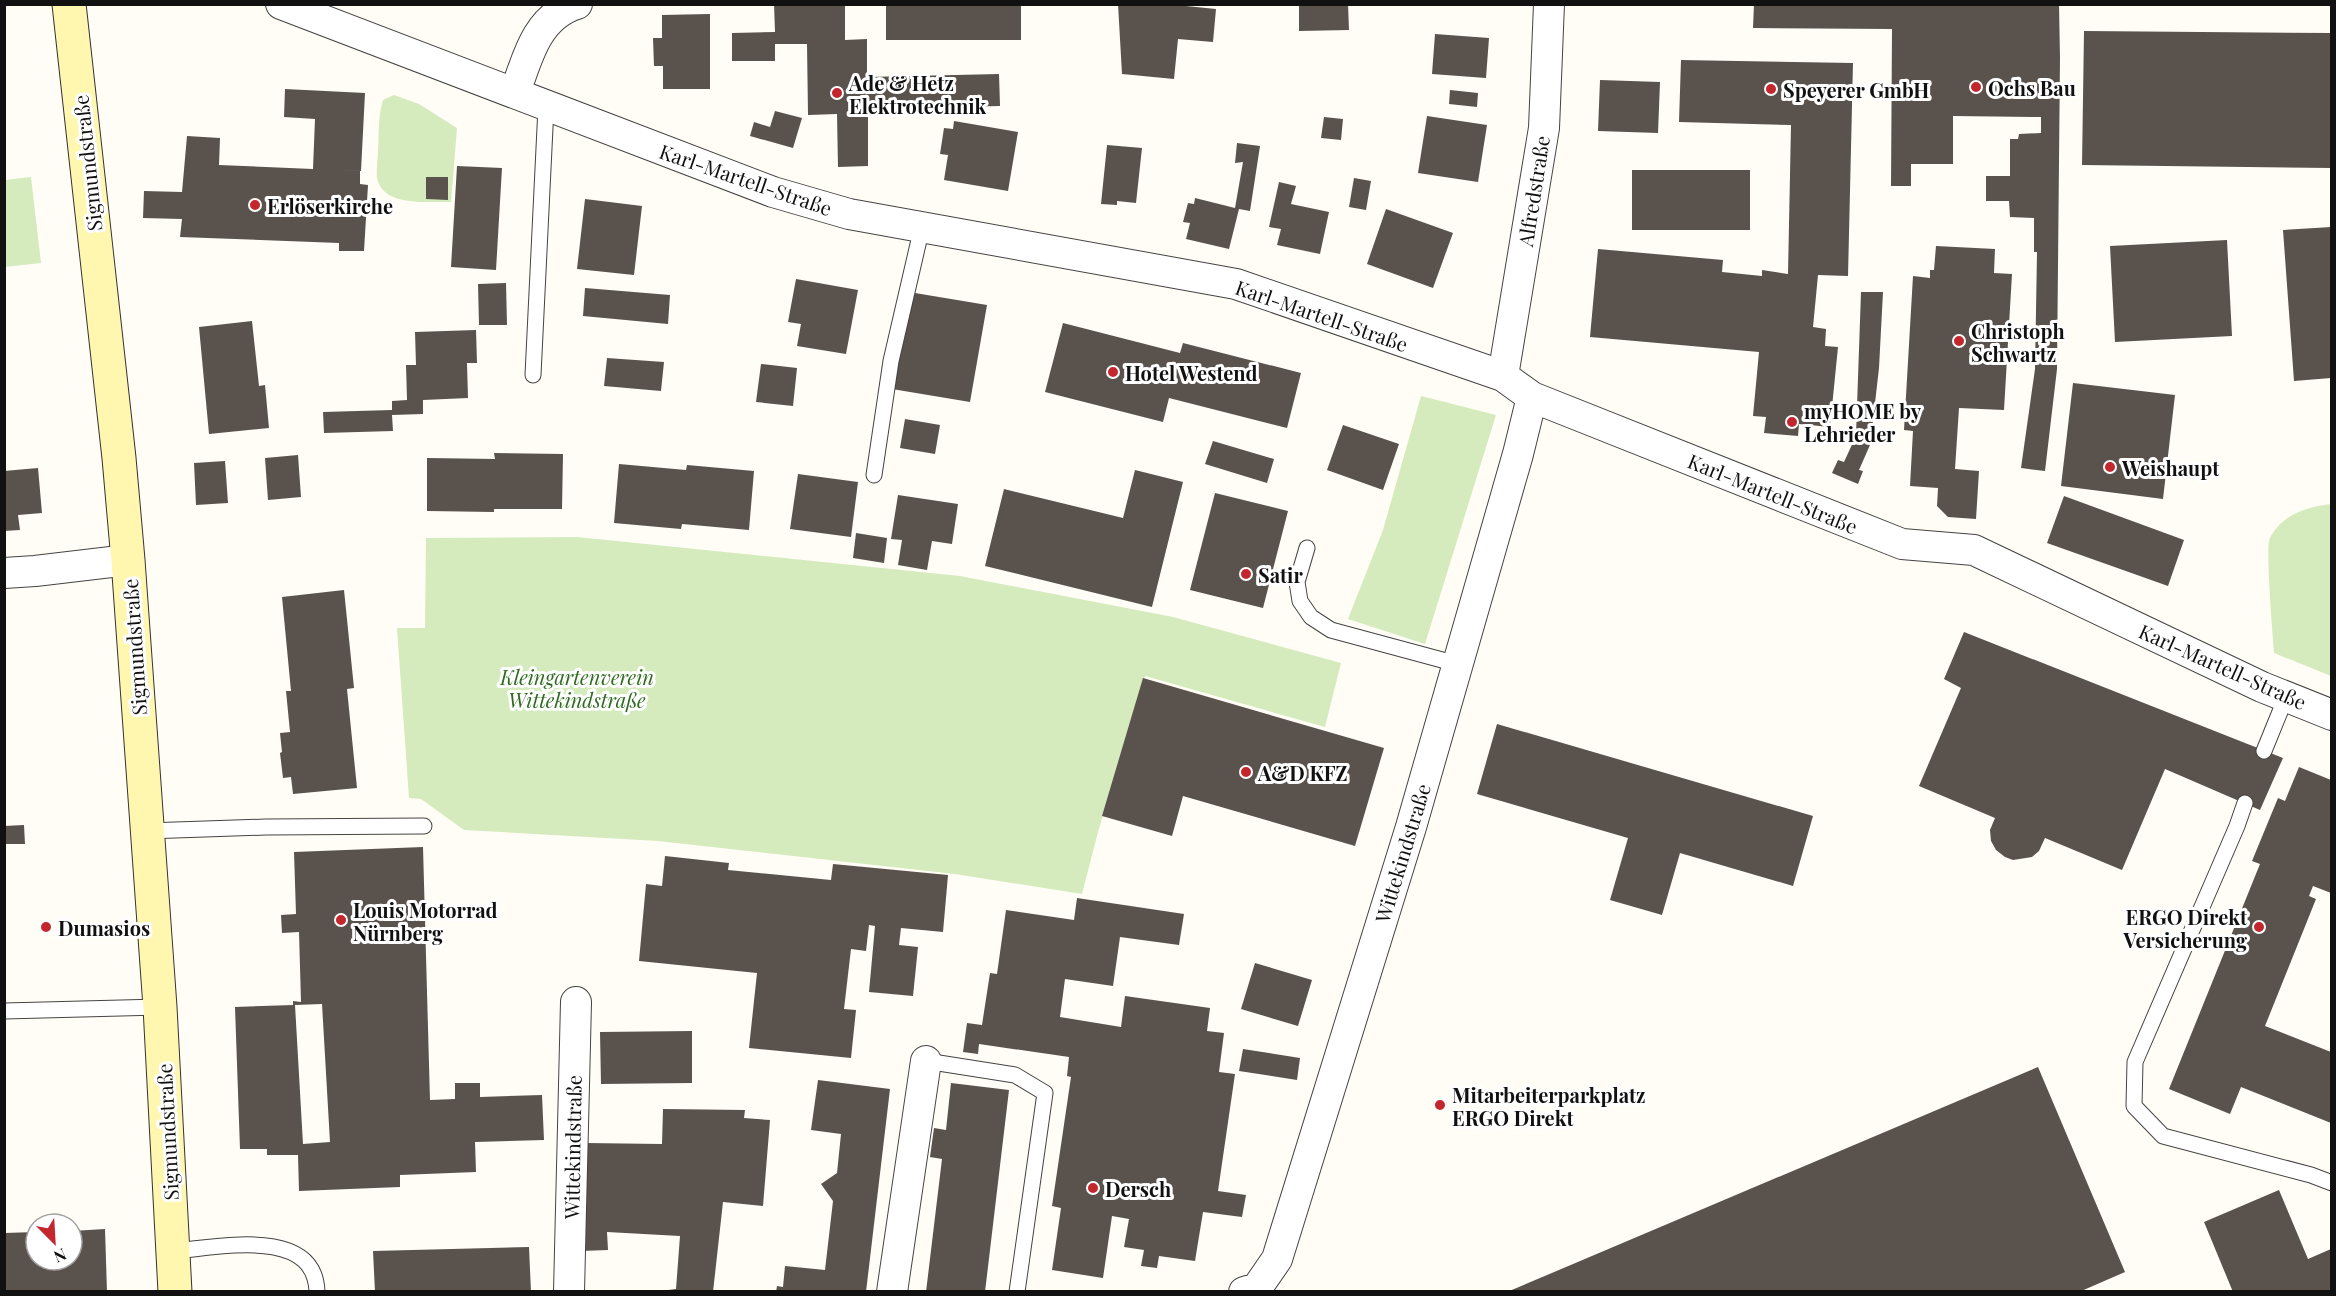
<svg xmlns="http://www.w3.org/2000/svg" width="2336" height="1296" viewBox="0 0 2336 1296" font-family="'Playfair Display',serif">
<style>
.green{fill:#d5ebbd}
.building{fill:#5a524d;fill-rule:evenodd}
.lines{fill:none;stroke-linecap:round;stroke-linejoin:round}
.service-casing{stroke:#444;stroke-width:17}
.minor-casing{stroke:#444;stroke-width:32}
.secondary-casing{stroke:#333;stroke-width:35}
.service{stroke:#fff;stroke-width:15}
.minor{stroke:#fff;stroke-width:30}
.secondary{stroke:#fff6b0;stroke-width:33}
.poi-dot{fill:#c4262e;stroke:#fff;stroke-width:2}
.labels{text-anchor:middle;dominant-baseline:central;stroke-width:6;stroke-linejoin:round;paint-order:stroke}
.poi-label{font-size:20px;font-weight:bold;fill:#111;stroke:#fff;text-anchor:start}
.street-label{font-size:20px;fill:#111;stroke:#fff}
.park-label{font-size:20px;font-style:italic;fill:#2f6b1f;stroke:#fff}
</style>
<rect width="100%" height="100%" fill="#fffdf5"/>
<path class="green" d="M394,95L419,104L457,128L451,202C430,201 383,208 377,178C376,170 378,159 378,150C379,133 378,116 383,100Z
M31,177L41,263L5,267V180Z
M1421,396L1496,415L1425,644L1348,619L1383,530Z
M2331,504H2332L2331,676L2274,653C2273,637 2265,546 2270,538C2282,514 2307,507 2331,504Z
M577,537L960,576L1173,617L1341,663L1325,727L1145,676L1098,832L1082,894L955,874L658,841L464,830L421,799L409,798L397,628H425L426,538Z"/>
<path class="building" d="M774,4H845V40L867,39V77L999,74L1000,106L868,109V166L838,167L837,114L808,115L807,44H775V61H732V33L775,32Z
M886,4H1021V40H886Z
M1118,4H1166L1216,9L1213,42L1178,39L1174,79L1122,74Z
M1299,4H1348L1349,30L1299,31Z
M1754,4H2059L2060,58L2057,369L2045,471L2021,468L2035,369L2037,252H2034V218L2010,217L2009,201H1986V176H2010V139H2018L2019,134L2041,133V117L1953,116V164H1911V186H1891L1892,29L1753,28Z
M710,14V89H663V66H654L653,38H662V15Z
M2084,31L2331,33V168L2082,165Z
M1435,34L1489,38L1486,78L1432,74Z
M1681,60L1853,63L1848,276L1818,275L1813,327L1826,329L1825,346L1838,347L1830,427L1799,424L1798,436L1764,433L1766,417L1753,416L1759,352L1590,337L1598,249L1723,260L1722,272L1762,276V270L1788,274L1791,125L1679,122Z
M1600,80L1660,82L1658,133L1598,131Z
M285,89L365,93L361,171L313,169L315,119L284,117Z
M1450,90L1478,93L1477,107L1449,104Z
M775,111L802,118L793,148L750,136L754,122L770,127Z
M1427,116L1487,125L1478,182L1418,173Z
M1324,117L1343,119L1341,140L1321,138Z
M954,121L1018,132L1008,191L944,180L948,155L940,154L944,128L953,129Z
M187,136L220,138L219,165L360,171V184L368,185L364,251H339V243L180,237L182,219L143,218L144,191L182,192Z
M1237,143L1260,146L1250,211L1239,209L1229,249L1186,239L1190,223L1183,222L1188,203L1194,204L1195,198L1235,208L1243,162L1235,163Z
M1107,145L1142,148L1136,203L1117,201V205L1101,204Z
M457,166L502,168L496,270L451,267Z
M1632,170H1750V230H1632Z
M426,177H448V200L426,199Z
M1354,178L1371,181L1366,210L1349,207Z
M1279,182L1296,186L1291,204L1329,212L1320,254L1277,245L1281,229L1269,227Z
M585,199L642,206L634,275L577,269Z
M1386,209L1453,233L1433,288L1367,264Z
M2331,227V378L2294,381L2283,230Z
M2227,240L2232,336L2115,342L2110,246Z
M1936,246L1995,249L1994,273L2012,274L2004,410L1959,408L1955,469L1979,471L1976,519L1948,517L1937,506L1938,488L1910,486L1913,431L1904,430L1913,276L1930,278V270H1934Z
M796,279L858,290L846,354L797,346L801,324L788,322Z
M506,283L507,325H479L478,284Z
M585,288L670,295L668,324L583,316Z
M909,292L987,305L970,402L892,389Z
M1861,292H1883L1879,368L1871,438L1856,435Z
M252,321L259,386L265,385L269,428L209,434L199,327Z
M1063,323L1180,353L1183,343L1301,373L1287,428L1169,398L1163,422L1045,392Z
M476,330L477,363H467L468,398L423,400V414L392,415L393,431L324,433L323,412L392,410V401L407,400L406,365H416L415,332Z
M607,358L664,362L661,391L604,386Z
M761,364L797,368L793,406L756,402Z
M2073,383L2175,395L2163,499L2061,486Z
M905,419L940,425L935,454L900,448Z
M1343,425L1399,444L1383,490L1327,470Z
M1855,438L1870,445L1859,470L1863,471L1858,484L1832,473L1838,460L1844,462Z
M1213,441L1274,459L1267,483L1205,464Z
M494,453L563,454L562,509H494V512L427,511V458L495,459Z
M298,455L301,497L268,500L265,458Z
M225,461L228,503L196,505L194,463Z
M619,464L686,470L687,465L754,471L749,530L682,524L681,529L614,523Z
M38,468L42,513L18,515L20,530L4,531V471Z
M1135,470L1183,482L1152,607L985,566L1004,489L1123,518Z
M798,474L858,482L851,537L790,529Z
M1215,493L1288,511L1263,608L1190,590Z
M898,495L958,504L952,544L932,541L927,570L898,565L902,540L891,539Z
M2064,496L2184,540L2168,586L2047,543Z
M856,533L887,538L884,563L853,558Z
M344,590L354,688L347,689L357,788L293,794L291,777L283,778L280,753L282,752L280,733L290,732L286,691H291L282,597Z
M1964,632L2283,758L2260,810L2165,769L2122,870L2045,838L2039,851L2032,857L2013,860L2005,857L1996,850L1991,841L1990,830L1995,818L1919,786L1961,688L1944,679Z
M1143,678L1384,748L1355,846L1183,796L1172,836L1102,816Z
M1497,724L1813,816L1793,886L1680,853L1662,915L1610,900L1628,838L1477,794Z
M2299,767L2331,780V893L2313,886L2309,896L2316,899L2265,1026L2331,1052V1123L2241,1087L2230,1114L2169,1089L2260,864L2252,861L2278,798L2285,801Z
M24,825L25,844H4V826Z
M423,847L430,1100L455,1099V1083H480V1097L542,1095L544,1140L475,1142L476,1172L400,1175V1187L299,1191L298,1155H267V1149H240L235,1007L293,1005V1001L301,1002L299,932L282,933L281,915L296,914L294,852ZM322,1004L330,1142L303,1144L295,1005Z
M665,856L729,863L728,870L831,880L833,864L948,875L943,932L901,928L899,945L918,947L913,996L869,992L875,926L869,925L866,951L851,949L844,1009L856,1010L851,1058L749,1048L757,973L639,961L646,884L662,886Z
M1077,898L1184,914L1179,945L1120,937L1113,986L1065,979L1060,1017L1121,1027L1125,996L1210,1008L1207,1031L1224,1033L1219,1072L1235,1074L1218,1191L1246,1195L1242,1217L1203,1212L1195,1261L1159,1256L1157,1268L1141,1266L1144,1250L1124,1247L1129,1219L1112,1216L1103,1278L1052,1270L1061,1208L1052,1206L1071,1077L1067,1076L1069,1057L979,1044L978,1054L963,1052L967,1023L982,1025L990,973L997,974L1006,910L1074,920Z
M1255,963L1312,980L1298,1026L1241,1009Z
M692,1031V1083L601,1084L600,1032Z
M1243,1049L1300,1058L1297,1080L1239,1071Z
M2038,1067L2125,1272L2079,1292H1507Z
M818,1080L890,1089L866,1292H776L777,1286L783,1287L785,1266L825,1270L833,1201L821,1184L837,1173L841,1134L811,1130Z
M951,1083L1009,1090L985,1292H926L942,1159L930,1157L934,1128L946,1130Z
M663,1109L745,1110L744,1118L770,1120L763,1206L723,1202L713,1292H668V1290L676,1289L680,1236L607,1232L608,1250L581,1251L585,1143L662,1144Z
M2279,1190L2308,1259L2331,1249V1292H2233L2204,1222Z
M105,1229L107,1292H4V1233L36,1232V1260H72V1231Z
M529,1247L531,1292H375L373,1251Z"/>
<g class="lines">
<defs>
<path id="service" d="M533,375L546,107
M874,475L891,361L922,227
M1307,548L1297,582L1300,601L1311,617L1331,630L1457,664
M2264,751L2286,697
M2245,803L2237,826L2135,1062L2134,1106L2163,1136L2311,1175L2332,1183
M146,831L266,827L424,826
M4,1011L160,1007
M926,1061L1015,1075L1045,1093L1017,1292
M174,1251C216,1248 315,1225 317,1292"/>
<path id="minor" d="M281,4L773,192L849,214L1236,284L1503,376L1532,397L1902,544L1974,550L2262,687L2332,715
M515,93C527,58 537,16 577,4
M1503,376L1544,128L1549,4
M4,573L35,571L128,560
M569,1292L576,1002
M892,1292L926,1061
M1244,1292L1257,1288L1277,1259L1411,827L1518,454L1532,397"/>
<path id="secondary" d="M69,4L119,458L128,560L160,1007L175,1292"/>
</defs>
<use href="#service" class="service-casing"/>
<use href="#minor" class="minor-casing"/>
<use href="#secondary" class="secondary-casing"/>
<use href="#service" class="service"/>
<use href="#minor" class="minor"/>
<use href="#secondary" class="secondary"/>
</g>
<g class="poi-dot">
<circle cx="1976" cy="87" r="6"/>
<circle cx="1771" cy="89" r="6"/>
<circle cx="837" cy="93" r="6"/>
<circle cx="255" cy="205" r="6"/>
<circle cx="1959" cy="341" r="6"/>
<circle cx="1113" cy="372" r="6"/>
<circle cx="1792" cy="422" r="6"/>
<circle cx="2110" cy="467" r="6"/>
<circle cx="1246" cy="574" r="6"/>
<circle cx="1246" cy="772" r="6"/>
<circle cx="341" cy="920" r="6"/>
<circle cx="46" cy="927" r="6"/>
<circle cx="2259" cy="927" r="6"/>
<circle cx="1440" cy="1105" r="6"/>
<circle cx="1093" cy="1188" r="6"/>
</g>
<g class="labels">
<g class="poi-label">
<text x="849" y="82">Ade &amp; Hetz<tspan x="849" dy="23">Elektrotechnik</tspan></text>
<text x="1988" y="87">Ochs Bau</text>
<text x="1783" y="89">Speyerer GmbH</text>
<text x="267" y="205">Erlöserkirche</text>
<text x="1971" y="330">Christoph<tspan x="1971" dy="23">Schwartz</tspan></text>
<text x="1125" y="372">Hotel Westend</text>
<text x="1804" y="410">myHOME by<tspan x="1804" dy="23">Lehrieder</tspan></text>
<text x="2122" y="467">Weishaupt</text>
<text x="1258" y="574">Satir</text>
<text x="1258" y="772">A&amp;D KFZ</text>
<text x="353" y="909">Louis Motorrad<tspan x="353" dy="23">Nürnberg</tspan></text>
<text x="2247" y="916" text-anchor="end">ERGO Direkt<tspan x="2247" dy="23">Versicherung</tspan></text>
<text x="58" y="927">Dumasios</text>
<text x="1452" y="1094">Mitarbeiterparkplatz<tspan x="1452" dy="23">ERGO Direkt</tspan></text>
<text x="1105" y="1188">Dersch</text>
</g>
<g class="street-label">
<text transform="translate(87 163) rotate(-96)">Sigmundstraße</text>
<text transform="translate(746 179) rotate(19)">Karl-Martell-Straße</text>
<text transform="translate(1533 191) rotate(-81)">Alfredstraße</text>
<text transform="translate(1322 315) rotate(19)">Karl-Martell-Straße</text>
<text transform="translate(1773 493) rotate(22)">Karl-Martell-Straße</text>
<text transform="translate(134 647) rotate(-94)">Sigmundstraße</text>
<text transform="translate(2223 666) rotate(24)">Karl-Martell-Straße</text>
<text transform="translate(1402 853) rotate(-73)">Wittekindstraße</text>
<text transform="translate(167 1132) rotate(-93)">Sigmundstraße</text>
<text transform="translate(572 1147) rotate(-89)">Wittekindstraße</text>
</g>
<g class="park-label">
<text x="577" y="676">Kleingartenverein<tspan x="577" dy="23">Wittekindstraße</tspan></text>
</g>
</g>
<rect width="2336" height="1296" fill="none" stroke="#111111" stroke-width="12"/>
<g transform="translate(54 1242) rotate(156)"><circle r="28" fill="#ffffff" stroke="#a0a0a0" stroke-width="1.5"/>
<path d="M0-4.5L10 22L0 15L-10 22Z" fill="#c4262e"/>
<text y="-9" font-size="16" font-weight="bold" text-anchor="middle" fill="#111111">N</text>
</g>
</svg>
